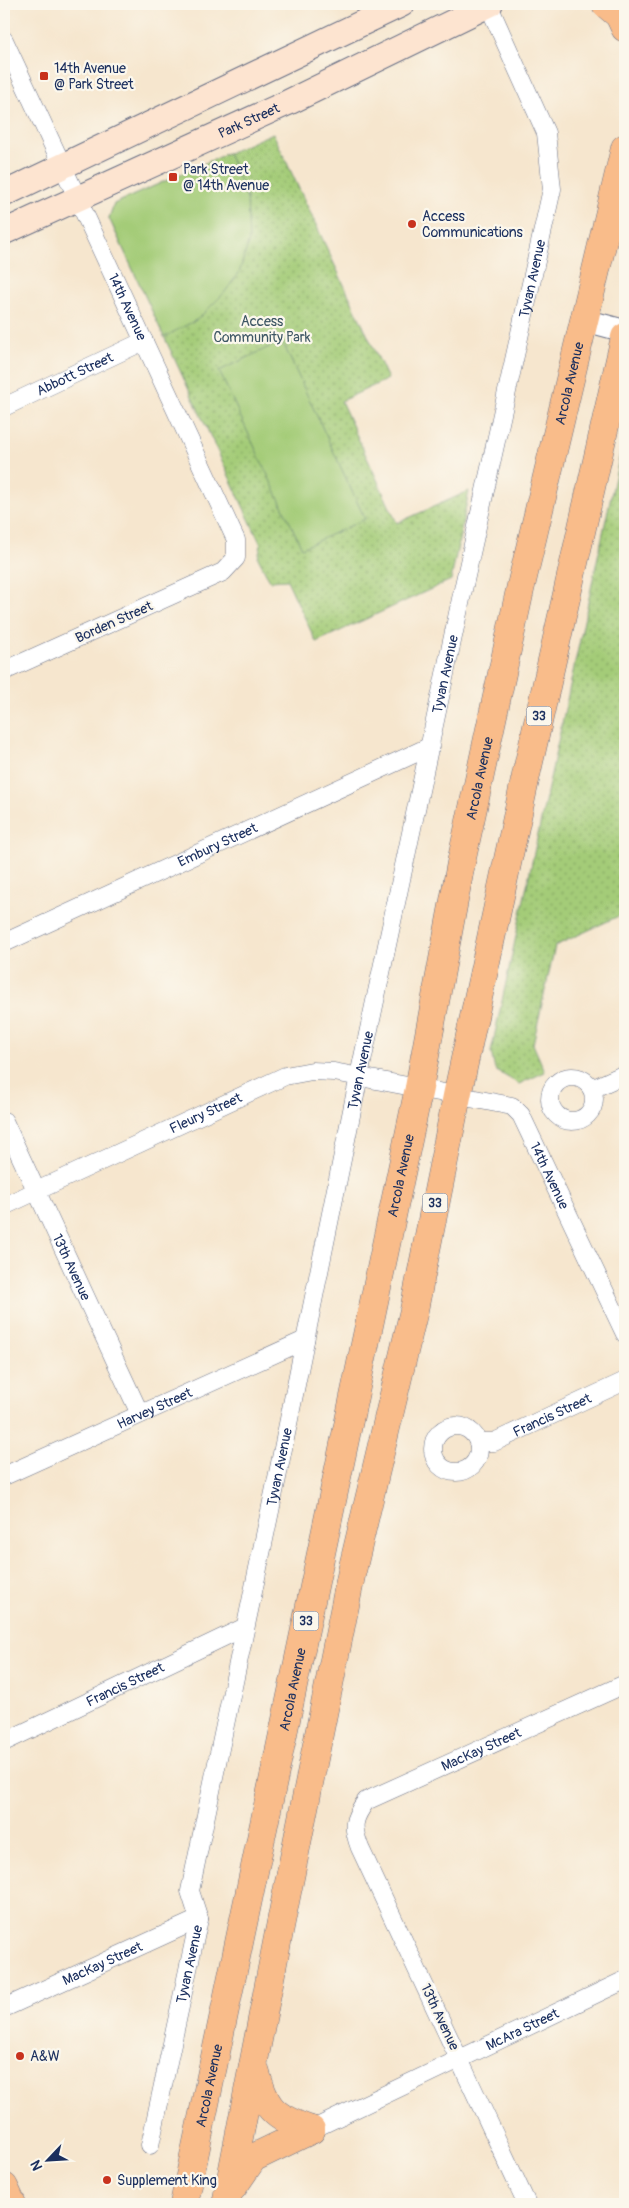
<svg xmlns="http://www.w3.org/2000/svg" width="629" height="2208" viewBox="0 0 629 2208" font-family="Pangolin,sans-serif">
<style>
.green{fill:url(#green-dots);stroke:#607e6b}
.pitch{fill:#a4cc78;stroke:#607e6b}
.lines{fill:none;stroke-linecap:round;stroke-linejoin:round}
.minor-casing{stroke:#686f85;stroke-width:19}
.tertiary-casing{stroke:#686f85;stroke-width:24}
.secondary-casing{stroke:#686f85;stroke-width:27}
.primary-casing{stroke:#686f85;stroke-width:29}
.minor{stroke:#fff;stroke-width:18}
.tertiary{stroke:#fff;stroke-width:22}
.secondary{stroke:#fde4d0;stroke-width:25}
.primary{stroke:#f9bc8a;stroke-width:28}
.poi-dot{fill:#c8321e;stroke:#fbf7ec;stroke-width:2}
.labels{text-anchor:middle;dominant-baseline:central;stroke-width:4.5;stroke-linejoin:round;paint-order:stroke}
.shield{fill:#fbf7ec;stroke:#5e6b89;stroke-width:1}
.shield-label{font-size:12px;font-weight:bold;fill:#1b2f5e}
.poi-label{font-size:14px;fill:#1b2f5e;stroke:#fbf7ec;text-anchor:start}
.street-label{font-size:14px;fill:#1b2f5e;stroke:#fbf7ec}
.park-label{font-size:14px;fill:#3d5664;stroke:#fbf7ec}
</style>
<defs>
<pattern id="green-dots" width="8" height="8" patternUnits="userSpaceOnUse" patternTransform="scale(1.25)"><rect width="8" height="8" fill="#a4cc78"/><path d="M2 2h.1M6 6h.1" fill="none" stroke="#85a666" stroke-width="1.8" stroke-linecap="round"/></pattern>
</defs>
<rect width="100%" height="100%" fill="#fbf7ec"/>
<filter id="ink" filterUnits="userSpaceOnUse"><feTurbulence type="fractalNoise" baseFrequency=".02" numOctaves="2"/><feDisplacementMap in="SourceGraphic" scale="10" xChannelSelector="R" yChannelSelector="G"/><feConvolveMatrix kernelMatrix="1 2 1 2 8 2 1 2 1" color-interpolation-filters="sRGB"/></filter>
<filter id="wash" filterUnits="userSpaceOnUse"><feTurbulence type="fractalNoise" baseFrequency=".0096" numOctaves="4" result="noise"/><feDisplacementMap in="SourceGraphic" scale="20" xChannelSelector="R" yChannelSelector="G"/><feGaussianBlur stdDeviation="1.12" result="paint"/><feColorMatrix in="noise" values="0 0 0 0 0 0 0 0 0 0 0 0 0 0 0 0 0 1.4 0 .05"/><feComposite in="paint" operator="in"/></filter>
<g filter="url(#wash)">
<rect width="100%" height="100%" fill="#f6e6ce"/>
<path class="green" d="M273,133L388,379L341,401L397,523L469,491L451,580L316,642L287,580L270,581L258,558L261,545L109,218L114,204Z
M625,431V913L555,946L533,1044L545,1072L519,1084L495,1070L491,1052Z"/>
<path class="pitch" d="M228,153L247,199L249,240L239,273L224,293L198,319L164,337L109,218L114,204Z
M282,341L365,519L302,548L219,371Z"/>
</g>
<g filter="url(#ink)">
<g class="lines">
<defs>
<g id="minor">
<path id="s1" d="M4,40L236,540V558L223,572L4,671"/>
<path id="s2" d="M4,407L144,341"/>
<path id="s3" d="M4,943L431,746"/>
<circle cx="572" cy="1099" r="22"/>
<path d="M592,1089L625,1074"/>
<path id="s4" d="M4,1121L140,1414"/>
<path id="s5" d="M4,1206L285,1076L312,1071L334,1072L512,1106L521,1115L625,1334"/>
<circle cx="456" cy="1449" r="23"/>
<path id="s6" d="M478,1442H494L625,1381"/>
<path id="s7" d="M4,1476L305,1340"/>
<path id="s8" d="M4,1742L245,1627"/>
<path id="s9" d="M4,2008L199,1919"/>
<path id="s10" d="M311,2130L625,1980"/>
<path id="s11" d="M150,2145L199,1919L190,1891L277,1478L359,1076L464,585L552,189L546,133L488,4"/>
<path id="s12" d="M527,2204L360,1848C352,1827 352,1820 366,1801L625,1684"/>
</g>
<path id="tertiary" d="M584,320L625,331"/>
<g id="secondary">
<path d="M4,194L402,4"/>
<path id="s13" d="M4,232L287,103L490,4"/>
</g>
<g id="primary">
<path d="M606,4L619,15L625,28"/>
<path d="M254,2067C266,2108 270,2116 311,2130"/>
<path d="M4,2187L12,2204"/>
<path d="M233,2187L253,2158L311,2130"/>
<path id="s14" d="M184,2204L419,1088L461,863L520,590L625,148"/>
<path d="M226,2204L281,1922L352,1571L414,1310L457,1096L527,771L625,337"/>
</g>
</defs>
<use href="#minor" class="minor-casing"/>
<use href="#tertiary" class="tertiary-casing"/>
<use href="#secondary" class="secondary-casing"/>
<use href="#primary" class="primary-casing"/>
<use href="#minor" class="minor"/>
<use href="#tertiary" class="tertiary"/>
<use href="#secondary" class="secondary"/>
<use href="#primary" class="primary"/>
</g>
</g>
<g class="poi-dot">
<rect x="39" y="71" width="10" height="10" rx="2.5"/>
<rect x="168" y="172" width="10" height="10" rx="2.5"/>
<circle cx="412" cy="224" r="5"/>
<circle cx="20" cy="2056" r="5"/>
<circle cx="107" cy="2180" r="5"/>
</g>
<g class="labels">
<g class="shield">
<rect x="526.5" y="706.5" width="25" height="19" rx="4"/>
<rect x="422.5" y="1193.5" width="25" height="19" rx="4"/>
<rect x="293.5" y="1611.5" width="25" height="19" rx="4"/>
</g>
<g class="shield-label">
<text x="539" y="716">33</text>
<text x="435" y="1203">33</text>
<text x="306" y="1621">33</text>
</g>
<g class="poi-label">
<text x="54" y="68">14th Avenue<tspan x="54" dy="16">@ Park Street</tspan></text>
<text x="183" y="169">Park Street<tspan x="183" dy="16">@ 14th Avenue</tspan></text>
<text x="422" y="216">Access<tspan x="422" dy="16">Communications</tspan></text>
<text x="30" y="2056">A&amp;W</text>
<text x="117" y="2180">Supplement King</text>
</g>
<g class="street-label">
<text stroke="none"><textPath href="#s13" startOffset="269">Park Street</textPath></text>
<text stroke="none"><textPath href="#s11" startOffset="1909">Tyvan Avenue</textPath></text>
<text stroke="none"><textPath href="#s1" startOffset="294">14th Avenue</textPath></text>
<text stroke="none"><textPath href="#s2" startOffset="78">Abbott Street</textPath></text>
<text stroke="none"><textPath href="#s14" startOffset="1861">Arcola Avenue</textPath></text>
<text transform="translate(114 622) rotate(-24)">Borden Street</text>
<text stroke="none"><textPath href="#s11" startOffset="1504">Tyvan Avenue</textPath></text>
<text stroke="none"><textPath href="#s14" startOffset="1456">Arcola Avenue</textPath></text>
<text stroke="none"><textPath href="#s3" startOffset="235">Embury Street</textPath></text>
<text stroke="none"><textPath href="#s11" startOffset="1099">Tyvan Avenue</textPath></text>
<text stroke="none"><textPath href="#s5" startOffset="222">Fleury Street</textPath></text>
<text stroke="none"><textPath href="#s14" startOffset="1051">Arcola Avenue</textPath></text>
<text stroke="none"><textPath href="#s5" startOffset="620">14th Avenue</textPath></text>
<text stroke="none"><textPath href="#s4" startOffset="161">13th Avenue</textPath></text>
<text stroke="none"><textPath href="#s7" startOffset="165">Harvey Street</textPath></text>
<text stroke="none"><textPath href="#s6" startOffset="80">Francis Street</textPath></text>
<text stroke="none"><textPath href="#s11" startOffset="694">Tyvan Avenue</textPath></text>
<text stroke="none"><textPath href="#s8" startOffset="134">Francis Street</textPath></text>
<text stroke="none"><textPath href="#s14" startOffset="526">Arcola Avenue</textPath></text>
<text stroke="none"><textPath href="#s12" startOffset="570">MacKay Street</textPath></text>
<text stroke="none"><textPath href="#s9" startOffset="108">MacKay Street</textPath></text>
<text stroke="none"><textPath href="#s11" startOffset="185">Tyvan Avenue</textPath></text>
<text transform="translate(440 2017) rotate(65)">13th Avenue</text>
<text stroke="none"><textPath href="#s10" startOffset="234">McAra Street</textPath></text>
<text stroke="none"><textPath href="#s14" startOffset="121">Arcola Avenue</textPath></text>
</g>
<g class="park-label">
<text x="262" y="321">Access<tspan x="262" dy="16">Community Park</tspan></text>
</g>
</g>
<rect width="629" height="2208" fill="none" stroke="#fbf7ec" stroke-width="20"/>
<g transform="translate(48 2160) rotate(245)" stroke="#fbf7ec" stroke-width="4" paint-order="stroke">
<path d="M0-4L9 19L0 12L-9 19Z" fill="#1b2f5e"/>
<text y="-8" font-size="14" font-weight="bold" text-anchor="middle" fill="#1b2f5e">N</text>
</g>
</svg>
